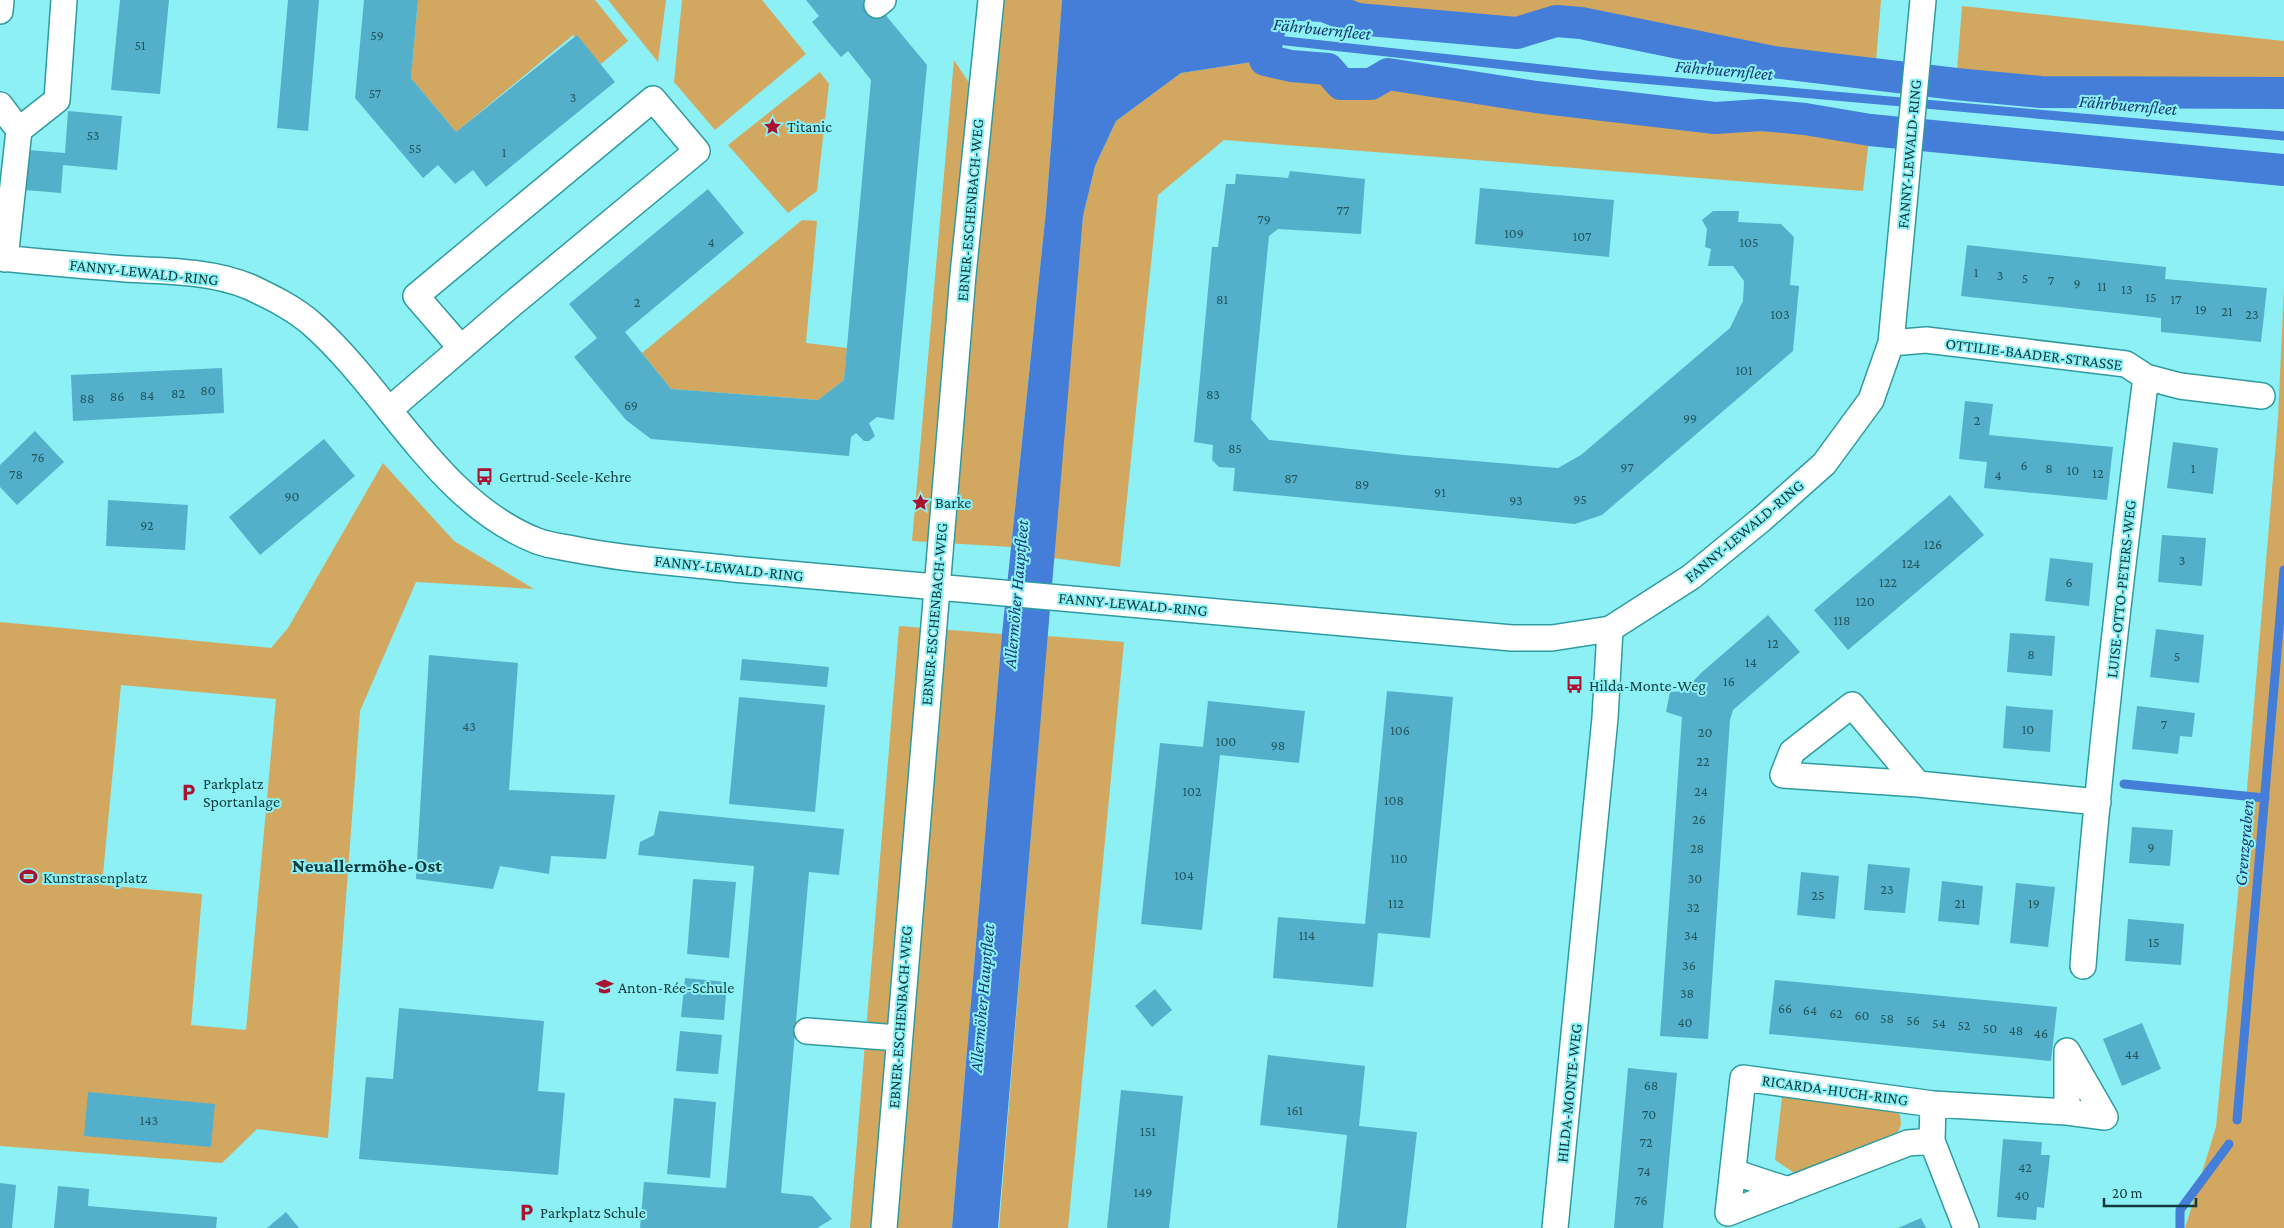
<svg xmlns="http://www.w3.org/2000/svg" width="2284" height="1228" viewBox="0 0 2284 1228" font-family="'Crimson Pro',serif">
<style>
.green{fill:#d2a861;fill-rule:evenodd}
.water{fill:#447ed8}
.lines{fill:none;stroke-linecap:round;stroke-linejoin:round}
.stream{stroke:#447ed8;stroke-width:9}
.canal{stroke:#447ed8;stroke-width:32}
.building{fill:#54b0ca}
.street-casing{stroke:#309b9f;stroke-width:28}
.street{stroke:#fff;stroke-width:25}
.labels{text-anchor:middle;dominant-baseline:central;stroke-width:4;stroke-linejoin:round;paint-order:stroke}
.number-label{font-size:14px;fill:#205860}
.poi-label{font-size:16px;fill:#0f3b3d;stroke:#8cf0f4;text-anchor:start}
.street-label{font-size:16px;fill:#0f3b3d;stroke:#8cf0f4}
.water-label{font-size:18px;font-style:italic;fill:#143a73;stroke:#8cf0f4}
.quarter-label{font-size:19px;font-weight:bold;fill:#0f3b3d;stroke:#8cf0f4}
</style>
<rect width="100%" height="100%" fill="#8cf0f4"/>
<path class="green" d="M418,0H595L628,41L601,64L573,35L456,132L411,78Z
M608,0H666L658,62Z
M682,0H762L806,54L715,130L674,82Z
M1001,0H1062L1046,211L1011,547L912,541L954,60L973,89Z
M1273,0H1881L1875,74L1773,62L1581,23L1556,21L1517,33L1357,19L1324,6L1276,4Z
M1962,6L2284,41V93L2041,92L1956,84Z
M1265,60L1291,66L1328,69L1341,84H1371L1388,74L1536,97L1715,118L1761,115L1805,119L1870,130L1863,191L1224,140L1158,195L1120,567L1053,558L1083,216L1095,166L1116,121L1181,73Z
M820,72L829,84L817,191L788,213L728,145Z
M802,220L817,221L806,343L847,348L844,380L818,400L671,389L642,353Z
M2284,288V1228H2185L2216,1127L2240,873L2278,418Z
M383,463L454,541L534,589L416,582L360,711L328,1138L257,1129L222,1163L0,1146V622L271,648L288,628ZM121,685L276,699L246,1030L191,1025L202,894L102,885Z
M899,626L1002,634L952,1228H850Z
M1047,636L1124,642L1068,1228H999Z
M1782,1097L1893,1109L1900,1115L1901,1125L1898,1132L1796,1174L1775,1160Z"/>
<path class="water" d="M1062,0H1273L1276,4L1271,39L1265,60L1181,73L1116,121L1095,166L1083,216L998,1228H952L1002,634L1046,211Z"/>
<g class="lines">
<path class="stream" d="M1259,38L1597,75L2284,136
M2124,784L2265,798
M2237,1120L2284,570
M2180,1228V1210L2229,1144"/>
<path class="canal" d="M2284,93L2041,92L1956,84L1773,62L1581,23L1556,21L1517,33L1357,19L1324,6L1276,4L1267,39L1265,60L1291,66L1328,69L1341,84H1371L1388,74L1536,97L1715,118L1761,115L1805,119L1870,130L2284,170"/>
</g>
<path class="building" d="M120,0H169L160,94L111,90Z
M288,0H319L308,131L277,128Z
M364,0H418L411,78L456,132L577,35L615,82L486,187L473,170L455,184L438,165L423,178L355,98Z
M806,0H873L927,65L894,420L877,417L869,423L875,436L869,441H864L856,433L851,437L849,456L651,439L626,420L574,357L597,338L569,304L708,189L744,233L625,332L671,389L818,400L844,380L871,80L848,51L841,57L829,43L812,22L819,16Z
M68,111L122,116L117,170L63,165L61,193L25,190L28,150L65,153Z
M1290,171L1365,179L1361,234L1278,229L1269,236L1251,419L1269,440L1404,455L1558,468L1581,455L1730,328L1743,301L1744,281L1733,266H1708L1711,249L1705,247L1707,229L1702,220L1713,211H1739L1738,222L1781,224L1794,237L1790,285L1799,286L1793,351L1602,515L1575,524L1233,491L1235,468L1219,467L1212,460L1213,445L1194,442L1212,247H1218L1226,184H1235L1236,174L1288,178Z
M1480,188L1614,200L1609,257L1475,244Z
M1967,245L2166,267L2165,279L2267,288L2261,342L2161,332V318L1961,296Z
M222,368L224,413L73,421L71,375Z
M1965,401L1993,404L1989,435L2113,447L2107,500L1984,488L1987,462L1959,459Z
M35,431L64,462L17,505L0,487V465Z
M324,439L355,476L260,555L229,517Z
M2173,442L2218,448L2213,494L2167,488Z
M1950,495L1984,535L1848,650L1814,610Z
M108,500L188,505L185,550L106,546Z
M2162,535L2206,538L2202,586L2158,582Z
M2050,558L2093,563L2089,606L2045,601Z
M1768,615L1800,652L1733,710L1730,720L1708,1039L1660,1036L1682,717L1666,712L1670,692L1684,691L1701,673Z
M2156,629L2204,635L2199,683L2150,677Z
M2010,633L2055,636L2052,676L2007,672Z
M429,655L518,663L509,790L615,795L606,859L551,856L549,874L500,866L493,889L416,879Z
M742,659L829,667L827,687L740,680Z
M1387,691L1453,697L1430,938L1378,933L1373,987L1273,978L1278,917L1365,924Z
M739,697L825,705L815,812L729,804Z
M1208,701L1305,711L1299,763L1220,755L1202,930L1141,924L1160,743L1203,747Z
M2006,706L2053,710L2050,752L2003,748Z
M2137,706L2195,713L2192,737L2180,736L2178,754L2132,749Z
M659,811L844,829L839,875L809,872L781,1193L812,1196L832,1219L817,1228H640L644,1182L726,1188L754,866L638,855L640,842L654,835Z
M2132,827L2173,830L2170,866L2129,863Z
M1868,864L1910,868L1905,913L1864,910Z
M1801,872L1839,876L1835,919L1797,915Z
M693,879L736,882L729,958L687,954Z
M1942,881L1983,886L1979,925L1938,921Z
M2016,883L2055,887L2048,947L2010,943Z
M2128,919L2184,924L2181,965L2125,961Z
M685,978L727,982L724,1020L681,1017Z
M1775,980L2057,1007L2051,1061L1769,1034Z
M1155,989L1172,1010L1152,1027L1135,1006Z
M399,1008L544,1021L538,1091L565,1093L558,1175L359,1159L366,1077L393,1079Z
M2142,1023L2161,1069L2122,1086L2103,1039Z
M680,1031L722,1035L718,1074L676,1071Z
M1268,1055L1365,1066L1359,1126L1417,1132L1406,1228H1337L1347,1135L1260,1125Z
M1628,1068L1677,1073L1663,1228H1614Z
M1121,1090L1183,1096L1169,1228H1107Z
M88,1092L215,1104L211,1147L84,1136Z
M674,1098L716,1102L710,1178L667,1174Z
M2003,1139L2042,1142L2041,1155H2050L2044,1208L2037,1207L2036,1220L1997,1217Z
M0,1183L16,1185L12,1228H0Z
M58,1186L89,1189L88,1206L217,1217L216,1228H54Z
M286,1212L299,1228H267Z
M1921,1218L1926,1228H1898Z"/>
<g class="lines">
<defs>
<path id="street" d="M877,5L883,0
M0,11L1,0
M0,105L19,130L5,259
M19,130L57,100L64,0
M0,258C42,262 84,266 126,269C166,271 212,271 250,287C271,297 294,308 312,324C388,391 438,502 537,541C550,546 565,547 578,550C629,560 681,563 733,569L1512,638H1552L1610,629L1691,577L1762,519L1824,464L1871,400L1891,343L1923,0
M1891,343L1926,340L2126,364L2146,377L2180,386L2262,396
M389,410L511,305L697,151L653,99L416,296L461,348
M1918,784L1852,705L1792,752L1783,775L1918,784L2098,802
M2083,966C2098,769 2121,572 2146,377
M807,1031L898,1038
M1933,1104L2067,1112L2105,1117L2067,1051V1112
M1932,1141L1908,1143L1728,1213L1743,1078L1933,1104L1932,1141L1966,1228
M1733,1172L1788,1190
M884,1228L963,275L991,0
M1555,1228L1605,718L1610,629"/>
</defs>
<use href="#street" class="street-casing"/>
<use href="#street" class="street"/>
</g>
<defs>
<symbol id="sight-bare" viewBox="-9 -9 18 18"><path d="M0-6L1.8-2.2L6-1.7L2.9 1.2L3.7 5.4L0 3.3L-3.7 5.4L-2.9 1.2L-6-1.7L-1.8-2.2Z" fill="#a91231" stroke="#8cf0f4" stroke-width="2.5" paint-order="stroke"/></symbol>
<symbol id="bus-bare" viewBox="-9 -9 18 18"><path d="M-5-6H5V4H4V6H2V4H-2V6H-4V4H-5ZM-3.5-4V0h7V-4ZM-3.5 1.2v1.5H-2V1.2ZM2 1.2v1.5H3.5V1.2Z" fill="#a91231" stroke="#8cf0f4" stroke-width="2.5" paint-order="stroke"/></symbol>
<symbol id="parking-bare" viewBox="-9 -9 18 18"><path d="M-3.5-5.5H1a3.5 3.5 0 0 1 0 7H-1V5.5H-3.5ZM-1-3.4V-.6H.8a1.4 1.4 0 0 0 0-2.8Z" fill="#a91231" stroke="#8cf0f4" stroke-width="2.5" paint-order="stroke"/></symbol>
<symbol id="stadium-bare" viewBox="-9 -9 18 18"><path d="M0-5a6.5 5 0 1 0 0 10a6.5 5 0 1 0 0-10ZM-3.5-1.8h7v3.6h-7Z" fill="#a91231" stroke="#8cf0f4" stroke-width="2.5" paint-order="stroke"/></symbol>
<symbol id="school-bare" viewBox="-9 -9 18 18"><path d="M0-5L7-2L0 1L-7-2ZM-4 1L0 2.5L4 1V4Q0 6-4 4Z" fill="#a91231" stroke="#8cf0f4" stroke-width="2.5" paint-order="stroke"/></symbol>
</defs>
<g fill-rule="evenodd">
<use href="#sight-bare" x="760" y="114" width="25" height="25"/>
<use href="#bus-bare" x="472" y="464" width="25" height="25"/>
<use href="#sight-bare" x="908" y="490" width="25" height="25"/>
<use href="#bus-bare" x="1562" y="672" width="25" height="25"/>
<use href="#parking-bare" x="176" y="780" width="25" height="25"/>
<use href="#stadium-bare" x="16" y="864" width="25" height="25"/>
<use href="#school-bare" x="592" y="974" width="25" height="25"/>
<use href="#parking-bare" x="514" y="1200" width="25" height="25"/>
</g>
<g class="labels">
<g class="number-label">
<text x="377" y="35">59</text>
<text x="140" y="45">51</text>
<text x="375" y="93">57</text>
<text x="573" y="97">3</text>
<text x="93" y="135">53</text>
<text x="415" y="148">55</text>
<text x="504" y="152">1</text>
<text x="1343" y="210">77</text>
<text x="1264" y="219">79</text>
<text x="1514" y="233">109</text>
<text x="1582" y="236">107</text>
<text x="711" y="242">4</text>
<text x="1749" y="242">105</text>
<text x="1976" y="272">1</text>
<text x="2000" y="275">3</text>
<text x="2025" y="278">5</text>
<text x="2051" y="280">7</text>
<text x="2077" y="283">9</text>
<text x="2102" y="286">11</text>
<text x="2127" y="289">13</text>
<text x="2151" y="297">15</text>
<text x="1222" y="299">81</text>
<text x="2176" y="299">17</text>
<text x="637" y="302">2</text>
<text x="2201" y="309">19</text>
<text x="2227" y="311">21</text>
<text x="1780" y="314">103</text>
<text x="2252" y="314">23</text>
<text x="1744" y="370">101</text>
<text x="208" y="390">80</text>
<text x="178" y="393">82</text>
<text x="1213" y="394">83</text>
<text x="147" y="395">84</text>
<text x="117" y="396">86</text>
<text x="87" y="398">88</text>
<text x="631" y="405">69</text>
<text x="1690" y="418">99</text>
<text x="1977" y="420">2</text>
<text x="1235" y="448">85</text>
<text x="38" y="457">76</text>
<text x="2024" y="465">6</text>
<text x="1627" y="467">97</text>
<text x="2049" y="468">8</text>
<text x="2193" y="468">1</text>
<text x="2073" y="470">10</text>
<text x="2098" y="473">12</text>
<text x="16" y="474">78</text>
<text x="1998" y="475">4</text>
<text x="1291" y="478">87</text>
<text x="1362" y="484">89</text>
<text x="1440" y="492">91</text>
<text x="292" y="496">90</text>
<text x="1580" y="499">95</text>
<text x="1516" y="500">93</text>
<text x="147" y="525">92</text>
<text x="1933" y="544">126</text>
<text x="2182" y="560">3</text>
<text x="1911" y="563">124</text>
<text x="1888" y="582">122</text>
<text x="2069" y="582">6</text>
<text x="1865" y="601">120</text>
<text x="1842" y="620">118</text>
<text x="1773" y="643">12</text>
<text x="2031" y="654">8</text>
<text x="2177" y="656">5</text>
<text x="1751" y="662">14</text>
<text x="1729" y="681">16</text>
<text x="2164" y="724">7</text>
<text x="469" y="726">43</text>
<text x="2028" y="729">10</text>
<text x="1400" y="730">106</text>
<text x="1705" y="732">20</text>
<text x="1226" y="741">100</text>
<text x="1278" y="745">98</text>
<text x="1703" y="761">22</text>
<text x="1192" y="791">102</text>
<text x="1701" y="791">24</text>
<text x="1394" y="800">108</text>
<text x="1699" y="819">26</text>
<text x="2151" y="847">9</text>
<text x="1697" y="848">28</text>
<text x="1399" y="858">110</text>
<text x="1184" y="875">104</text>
<text x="1695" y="878">30</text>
<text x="1887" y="889">23</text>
<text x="1818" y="895">25</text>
<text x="1396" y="903">112</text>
<text x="1960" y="903">21</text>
<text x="2034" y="903">19</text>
<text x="1693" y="907">32</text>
<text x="1307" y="935">114</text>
<text x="1691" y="935">34</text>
<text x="2154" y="942">15</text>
<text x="1689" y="965">36</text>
<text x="1687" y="993">38</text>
<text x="1785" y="1008">66</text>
<text x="1810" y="1010">64</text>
<text x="1836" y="1013">62</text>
<text x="1862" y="1015">60</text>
<text x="1887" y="1018">58</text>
<text x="1913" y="1020">56</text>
<text x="1685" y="1022">40</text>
<text x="1939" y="1023">54</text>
<text x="1964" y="1025">52</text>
<text x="1990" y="1028">50</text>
<text x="2016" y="1030">48</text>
<text x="2041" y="1033">46</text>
<text x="2132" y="1054">44</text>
<text x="1651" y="1085">68</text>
<text x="1295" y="1110">161</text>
<text x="1649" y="1114">70</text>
<text x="149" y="1120">143</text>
<text x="1148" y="1131">151</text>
<text x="1646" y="1142">72</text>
<text x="2025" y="1167">42</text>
<text x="1644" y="1171">74</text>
<text x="1143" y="1192">149</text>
<text x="2022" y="1195">40</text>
<text x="1641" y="1200">76</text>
</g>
<g class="poi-label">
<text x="787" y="126">Titanic</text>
<text x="499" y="476">Gertrud-Seele-Kehre</text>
<text x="935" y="502">Barke</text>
<text x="1589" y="685">Hilda-Monte-Weg</text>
<text x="203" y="783">Parkplatz<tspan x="203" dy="18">Sportanlage</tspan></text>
<text x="43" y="877">Kunstrasenplatz</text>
<text x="618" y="987">Anton-Rée-Schule</text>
<text x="540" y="1212">Parkplatz Schule</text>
</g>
<g class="street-label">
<text transform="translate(1909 154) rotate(-85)">FANNY-LEWALD-RING</text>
<text transform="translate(970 210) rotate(-85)">EBNER-ESCHENBACH-WEG</text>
<text transform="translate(144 272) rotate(6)">FANNY-LEWALD-RING</text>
<text transform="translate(2034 354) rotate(7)">OTTILIE-BAADER-STRASSE</text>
<text transform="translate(1744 531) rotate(-40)">FANNY-LEWALD-RING</text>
<text transform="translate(729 568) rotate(6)">FANNY-LEWALD-RING</text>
<text transform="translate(2121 589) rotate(-84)">LUISE-OTTO-PETERS-WEG</text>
<text transform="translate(1133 604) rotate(5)">FANNY-LEWALD-RING</text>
<text transform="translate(934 614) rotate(-85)">EBNER-ESCHENBACH-WEG</text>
<text transform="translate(900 1017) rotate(-86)">EBNER-ESCHENBACH-WEG</text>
<text transform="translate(1835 1090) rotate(8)">RICARDA-HUCH-RING</text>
<text transform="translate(1569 1093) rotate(-84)">HILDA-MONTE-WEG</text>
</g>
<g class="water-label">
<text transform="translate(1322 29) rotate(6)">Fährbuernfleet</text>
<text transform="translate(1724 70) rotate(5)">Fährbuernfleet</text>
<text transform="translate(2128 105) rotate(5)">Fährbuernfleet</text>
<text transform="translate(1016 594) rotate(-85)">Allermöher Hauptfleet</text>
<text transform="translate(2244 843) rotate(-85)">Grenzgraben</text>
<text transform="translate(982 998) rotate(-85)">Allermöher Hauptfleet</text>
</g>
<g class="quarter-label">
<text x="367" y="865">Neuallermöhe-Ost</text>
</g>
</g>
<path d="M2104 1198v8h92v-8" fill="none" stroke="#0f3b3d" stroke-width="2.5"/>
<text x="2112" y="1198" font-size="15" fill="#0f3b3d" stroke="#8cf0f4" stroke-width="4" paint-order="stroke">20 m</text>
</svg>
